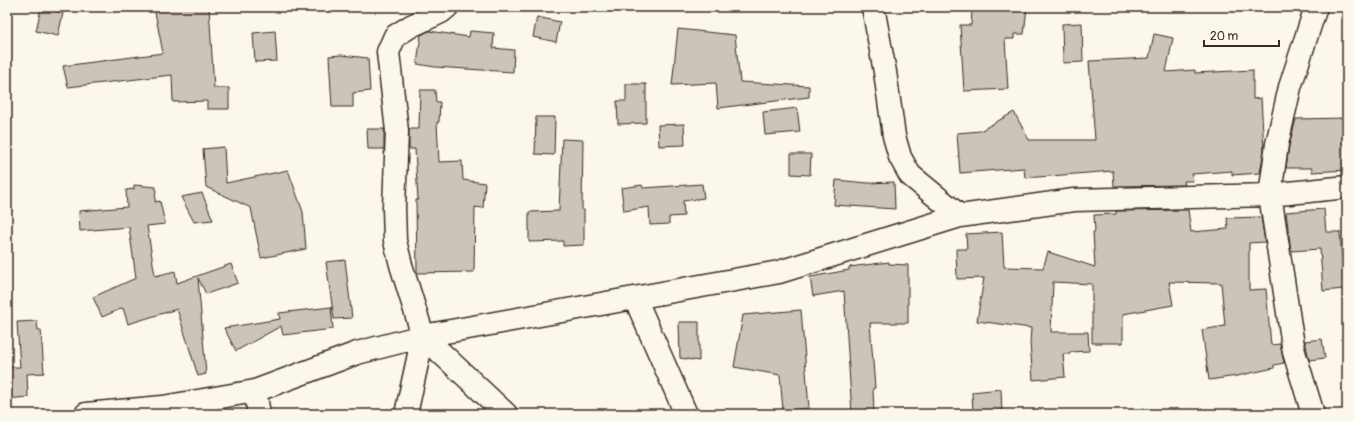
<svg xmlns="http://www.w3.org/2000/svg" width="1354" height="421" viewBox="0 0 1354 421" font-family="Pangolin,sans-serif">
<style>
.building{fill:#ccc4b9;stroke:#3b2a1e}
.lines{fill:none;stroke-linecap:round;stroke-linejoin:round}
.street-casing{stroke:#3b2a1e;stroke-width:25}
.street{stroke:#fbf7ec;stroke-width:22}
</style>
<rect width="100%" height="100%" fill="#fbf7ec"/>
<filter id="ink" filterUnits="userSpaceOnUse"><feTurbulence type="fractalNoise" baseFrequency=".025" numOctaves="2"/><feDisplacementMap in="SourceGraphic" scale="8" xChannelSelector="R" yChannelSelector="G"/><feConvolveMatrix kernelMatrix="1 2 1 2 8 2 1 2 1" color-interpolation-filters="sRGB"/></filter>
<g filter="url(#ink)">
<path class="building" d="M154,7H209L214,88H229V109H207V101L173,102L172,75L68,87L63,66L163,53Z
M996,7H1027L1024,34H1014V39H1005L1008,89L964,91L960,25H971L972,9L996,11Z
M41,8L63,13L58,36L36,31Z
M537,17L560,22L556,42L533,37Z
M1082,23L1083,62L1063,63L1062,24Z
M678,29L735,35L740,82L809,86V97L718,108L716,83L672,85Z
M275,31L277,61L255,62L253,33Z
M429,31L469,37L470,31L494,33L493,48L514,50L513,72L435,67L417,64L421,35Z
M1154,34L1173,38L1166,72L1195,70V73L1253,70V99L1261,98L1264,150L1260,173L1232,175V171L1192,174L1193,181H1184L1185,185L1114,186L1113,171L1025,178L1024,168L960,173L957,133L980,131L1014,112L1029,140H1095L1089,61L1149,58Z
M341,55L368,58L370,91L353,93V107H332L329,56Z
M626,84H646V123L618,124L617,101H626Z
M420,90H435L436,102H440L439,122H437L439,162L462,161L463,180L485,183L483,208L475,207L474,272L417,273L416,200H418L415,149H409V129H419Z
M797,108L800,132L765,135L763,112Z
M536,117H555L554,155L535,154Z
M1347,118V170L1312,172V168H1286L1289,146L1296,119Z
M684,124L685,145L659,146L658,125Z
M367,129H384V149H368Z
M562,139L583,140L582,210H584V245L563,246V241L529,242V212L559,211Z
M224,147L226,183L288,170L303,212L306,249L261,258L251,208L206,187L203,149Z
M791,154H811L810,175L791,174Z
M836,180L867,183L894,182L895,209L834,205Z
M702,184L704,198L683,201L684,216L669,217V224L650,225L649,207L624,211L621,188L642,185L643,188Z
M134,185L156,187L155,202L160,201L165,224L147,226L155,276L175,271L177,283L231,264L238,283L206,294L198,278L206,374L198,376L177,309L128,324L123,308L102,317L93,297L136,278L129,227L80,231L79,211L127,207L126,190L134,189Z
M202,193L213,220L194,222L181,197Z
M1324,209L1326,232H1340L1344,289L1323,291L1320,249L1291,251L1286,212Z
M1188,210L1191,232L1228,229L1227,218L1261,217L1265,242L1249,243V290L1266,289L1271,345L1280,344L1284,363L1274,365V368L1237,376L1209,380L1202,330L1225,326L1221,283L1169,282L1173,305L1123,314V343H1092V284L1053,282L1051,332H1088L1089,351L1070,352V354H1063L1065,377L1033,380L1030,343L1031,328L977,321L984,278L957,279L956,249H967L966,234L1002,232L1004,267L1043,268L1048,252L1095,267L1093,232H1095L1094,215L1116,214V211Z
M345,260L352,318L334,319L326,262Z
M889,262V264L908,265V323H870L875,388H873L874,414H852L844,291L813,296L810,277L849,270V267Z
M331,307L333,329L283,335L281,326L236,351L224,328L280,319L279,313Z
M801,310L809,408L783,411L780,375L734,367L743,315Z
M37,321L38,330H41L44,373L27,374L28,397L7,399V367H20L17,322Z
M679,322H699V361L680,358Z
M1322,339L1325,358L1309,360L1305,341Z
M1001,389L1002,414H973L972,392Z"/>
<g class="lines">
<defs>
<path id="street" d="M873,7L885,72L894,136L900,157L910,175L960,216
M635,298L686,414
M423,336L506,414
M255,391L259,414
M86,414L163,407L255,391L357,353L423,336L779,272L960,216L1074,200L1270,195L1347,187
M406,414L423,336L401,265L395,241L394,208L397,131L388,52L395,36L411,26L441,12L447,7
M1313,414L1294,352L1270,195L1277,144L1290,87L1316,7"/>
</defs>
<use href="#street" class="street-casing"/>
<use href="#street" class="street"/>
</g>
</g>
<rect width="1354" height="421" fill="none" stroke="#fbf7ec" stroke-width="24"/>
<rect x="12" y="12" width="1330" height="397" fill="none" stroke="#3b2a1e" stroke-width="1.5" filter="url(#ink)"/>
<path d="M1204 40v6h75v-6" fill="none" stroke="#3b2a1e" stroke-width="2"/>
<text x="1210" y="40" font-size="12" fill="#3b2a1e" stroke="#fbf7ec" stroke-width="3" paint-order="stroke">20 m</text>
</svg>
